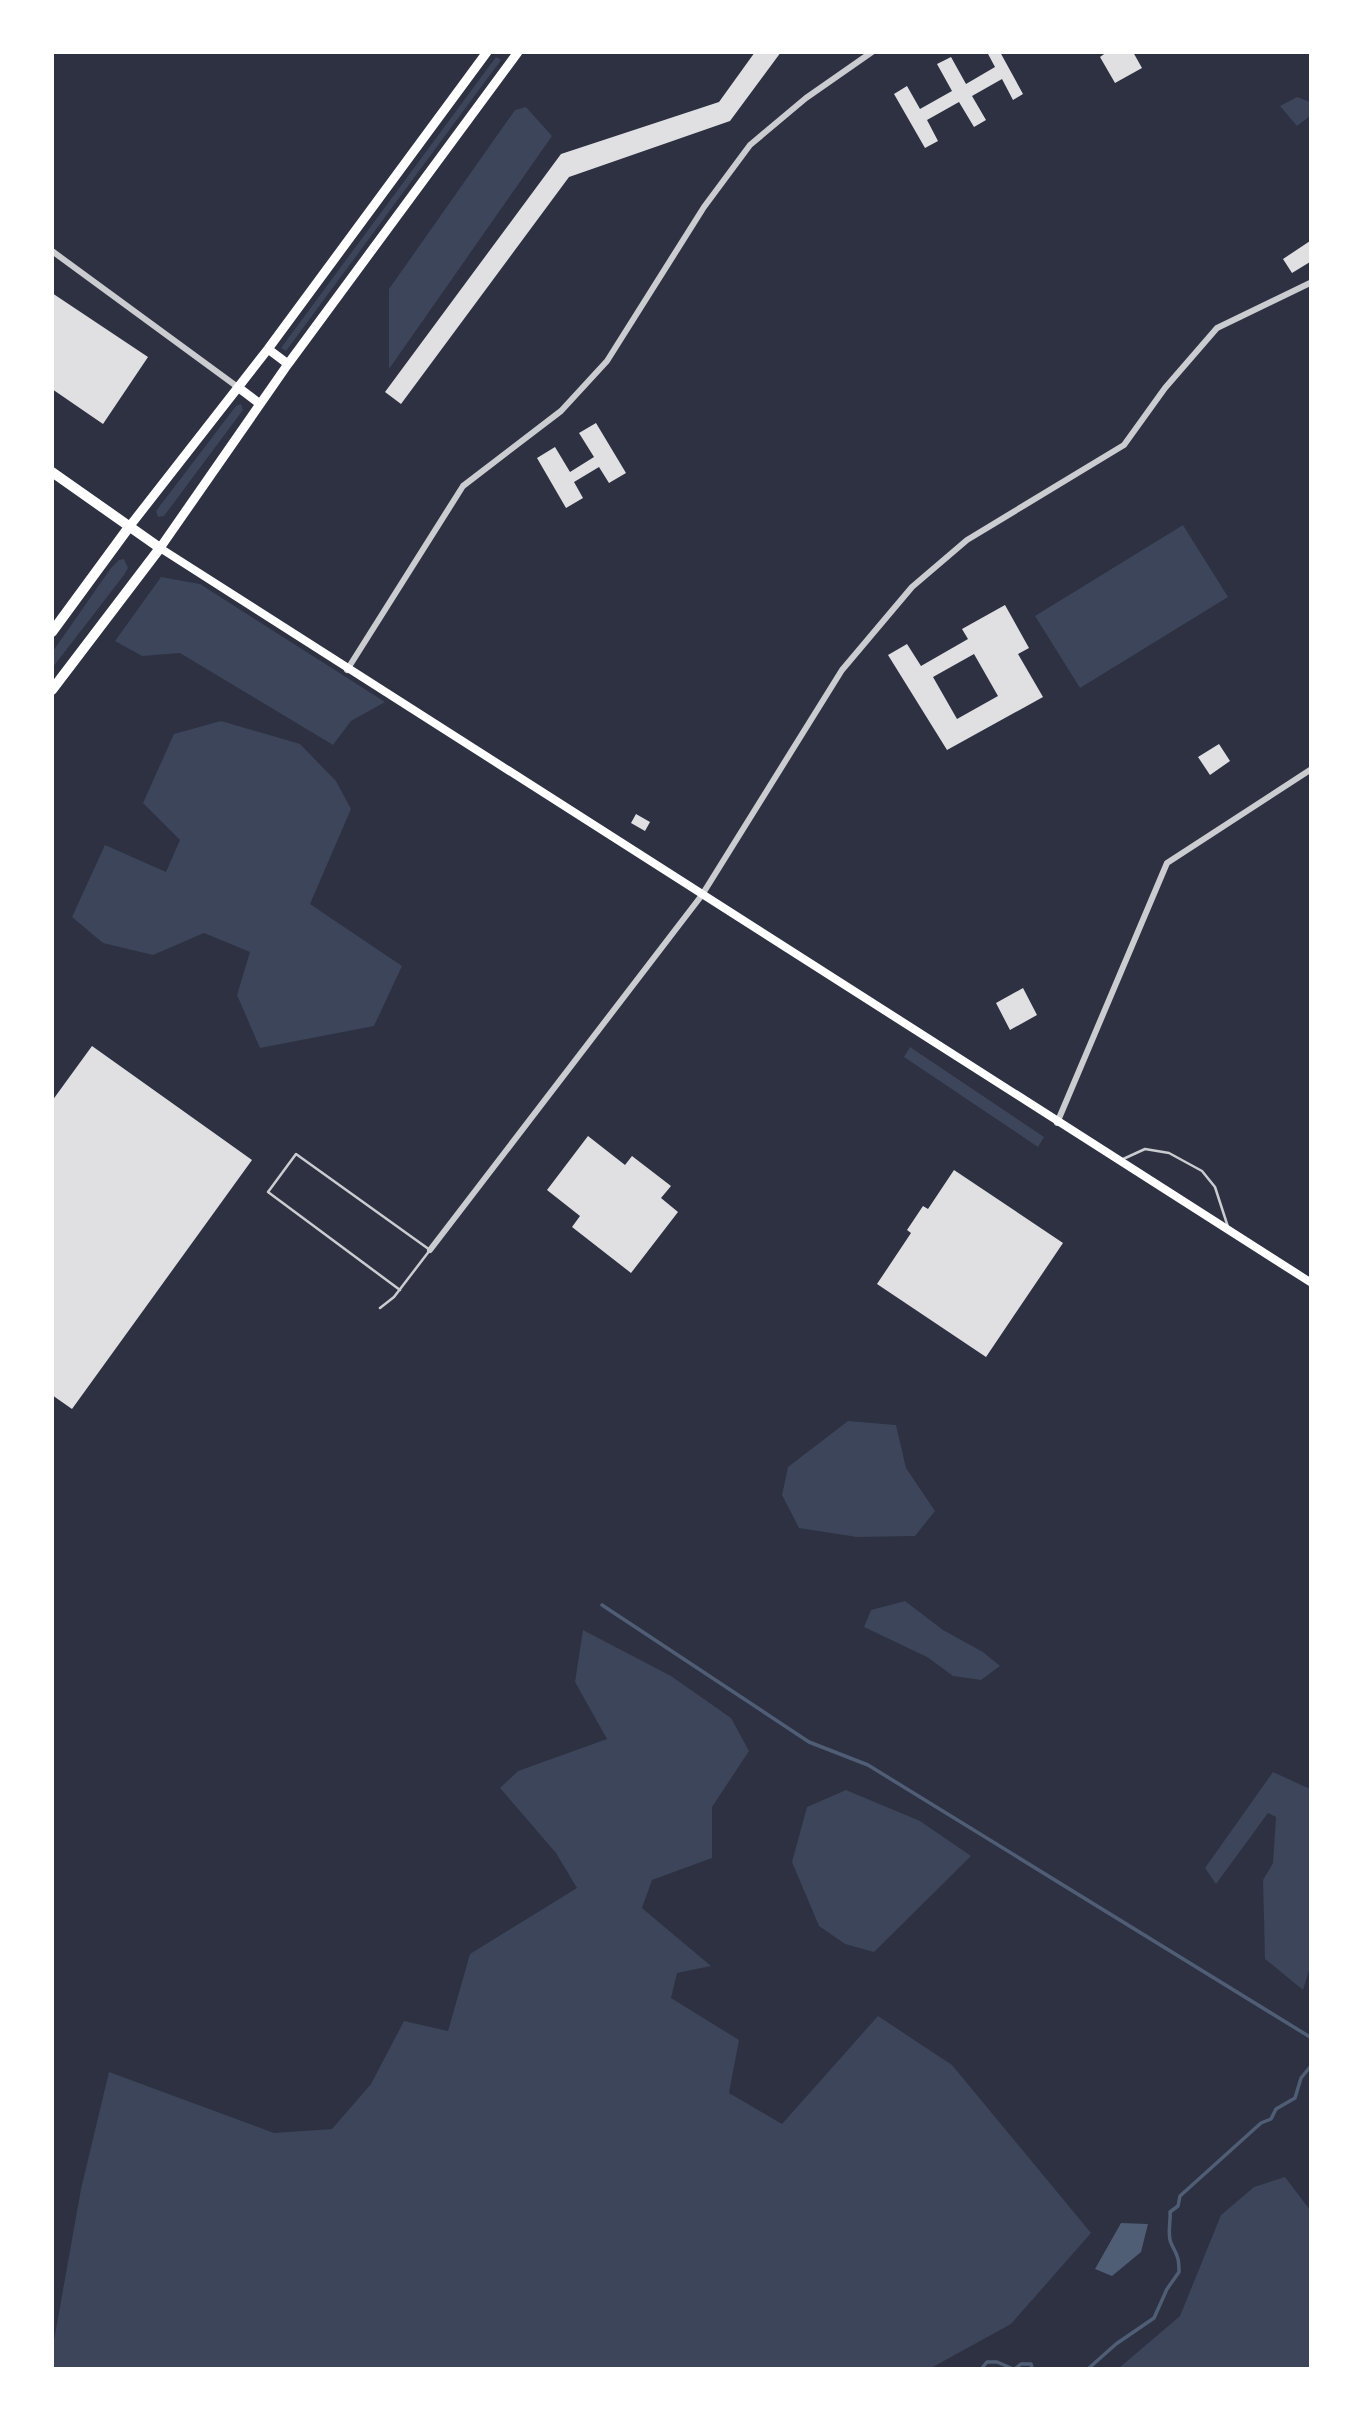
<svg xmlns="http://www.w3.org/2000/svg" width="1363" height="2421" viewBox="0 0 1363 2421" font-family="'Noto Sans',sans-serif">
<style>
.green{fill:#3c4559}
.water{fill:#4f5d75}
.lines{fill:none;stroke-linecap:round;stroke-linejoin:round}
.stream{stroke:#4f5d75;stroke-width:3.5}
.building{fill:#e0e0e3;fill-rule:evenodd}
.service{stroke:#caccd0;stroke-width:2.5}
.minor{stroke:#caccd0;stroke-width:6}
.secondary{stroke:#fff;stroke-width:8}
.primary{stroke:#fff;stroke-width:9}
.trunk{stroke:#fff;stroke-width:10}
</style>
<rect width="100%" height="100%" fill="#2d3142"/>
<path class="green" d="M496,57L501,60L286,351L281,348Z
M1297,97L1310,102V116L1297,126L1280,106Z
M526,107L552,136L389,369V289L515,110Z
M241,404L243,410L164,516L158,517L156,511L236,406Z
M1183,525L1228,597L1080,688L1035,616Z
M124,559L128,568L124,575L53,667V651L111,568L119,560Z
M161,577L200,584L385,702L351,721L333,745L180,653L142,656L115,641Z
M221,721L300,744L336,781L351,809L310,904L402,966L374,1026L260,1048L237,995L250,952L204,933L153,955L103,943L72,917L105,845L166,872L180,840L143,803L174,734Z
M910,1047L1044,1137L1038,1147L904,1057Z
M848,1421L896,1425L906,1468L935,1511L915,1536L857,1537L799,1528L782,1495L788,1467Z
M905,1601L943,1630L983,1652L1000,1666L981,1680L953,1676L927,1657L864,1627L871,1610Z
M583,1630L671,1676L731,1718L749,1751L712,1807V1858L652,1880L642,1908L711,1966L677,1973L671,1998L739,2040L729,2093L782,2124L878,2016L952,2065L1091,2233L1011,2324L931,2368H53V2346L81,2189L109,2072L274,2133L332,2129L371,2084L404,2021L448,2031L470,1954L577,1888L556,1853L500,1788L518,1771L607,1739L575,1682Z
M1273,1772L1310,1789V1967L1303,1990L1265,1959L1263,1880L1273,1863L1276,1817L1268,1813L1216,1884L1205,1868Z
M846,1790L920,1821L971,1856L874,1952L845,1944L819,1926L792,1862L807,1807Z
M1285,2177L1310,2210V2368H1119L1180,2316L1221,2215L1254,2187Z"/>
<path class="water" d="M1121,2223L1148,2224L1141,2252L1112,2276L1095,2269Z"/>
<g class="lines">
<path class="stream" d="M602,1605L809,1742L868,1765L1310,2037
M982,2368L987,2362H997L1011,2368
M1016,2368L1021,2364H1031L1032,2368
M1089,2368L1116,2344L1154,2318L1167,2289L1179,2272C1179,2256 1177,2256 1171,2243C1167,2234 1171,2222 1170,2212L1178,2206L1180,2196L1261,2123L1271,2119L1276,2109L1295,2098L1301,2078L1310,2067"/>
</g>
<path class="building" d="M755,52H781L730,121L569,177L401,404L385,392L561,154L719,102Z
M987,52H1000L1023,94L1013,100L1002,79L972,96L986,120L974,127L959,102L927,120L938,141L925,148L894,94L907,86L920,109L952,91L937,64L951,57L966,84L995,67Z
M1107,52H1133L1142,68L1115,83L1100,57Z
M1310,241V262L1292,273L1283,259Z
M52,293L148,357L103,424L52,389Z
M596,423L626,473L609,483L599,467L574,482L583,498L566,508L537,458L555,447L570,472L594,457L579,433Z
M1005,605L1029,648L1018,654L1043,697L947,750L888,655L907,644L921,666L968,639L962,629ZM974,654L998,696L957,719L933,677Z
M1219,744L1230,761L1210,775L1198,757Z
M636,814L650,822L645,831L631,823Z
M1023,988L1037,1015L1010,1030L996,1003Z
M92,1046L252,1160L72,1409L52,1395V1101Z
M588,1136L625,1165L632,1156L671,1186L661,1198L678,1212L631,1273L572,1227L580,1216L547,1190Z
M954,1170L1063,1243L986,1357L877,1284L911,1233L907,1230L923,1206L928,1209Z"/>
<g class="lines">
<path class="service" d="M1121,1160L1145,1149L1169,1153L1202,1171L1215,1187L1228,1227
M380,1308L394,1297L430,1250L296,1154L268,1192L400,1290"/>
<path class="minor" d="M52,251L239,388
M347,670L463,486L561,411L607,361L704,207L750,145L806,98L872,52
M1057,1123L1167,863L1310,770
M430,1250L702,895L842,670L912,587L967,540L1124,445L1165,388L1217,328L1310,283"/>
<path class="secondary" d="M160,548L1310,1282"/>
<path class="primary" d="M268,349L288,364
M239,388L260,404
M129,527L268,349L487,52
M160,548L288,364L518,52"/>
<path class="trunk" d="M52,472L160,548L52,690
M52,632L129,527"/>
</g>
<rect width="1363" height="2421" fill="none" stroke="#ffffff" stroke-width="108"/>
</svg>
